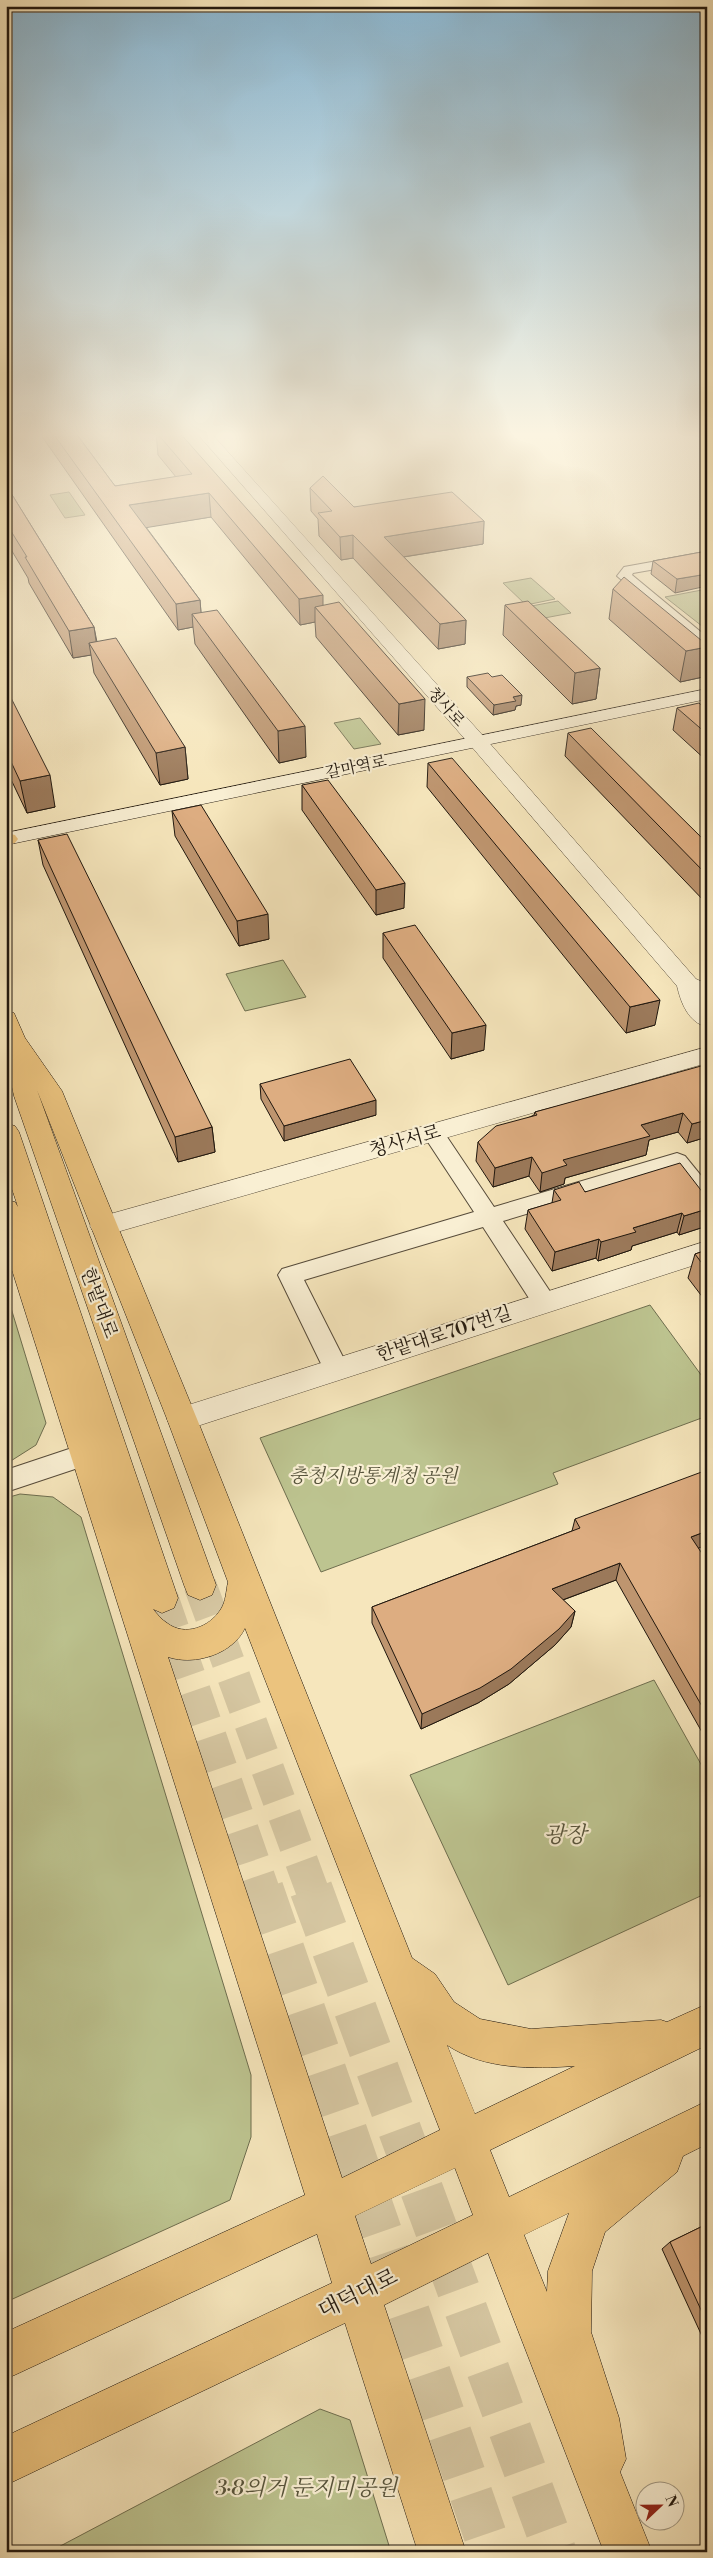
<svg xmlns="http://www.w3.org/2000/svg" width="713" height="2558" viewBox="0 0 713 2558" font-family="'Libre Bodoni','Noto Serif KR',serif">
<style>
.green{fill:#bdc490;stroke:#6e6e4f}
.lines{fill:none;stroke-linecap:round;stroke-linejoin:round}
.primary-tunnel-far1{stroke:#d6c7a2;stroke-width:33;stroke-dasharray:33 16;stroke-linecap:butt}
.primary-tunnel{stroke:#d6c7a2;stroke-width:43;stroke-dasharray:43 21;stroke-linecap:butt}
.minor-casing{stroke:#564b3a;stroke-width:2}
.tertiary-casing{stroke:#564b3a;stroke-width:1}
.secondary-casing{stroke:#20170e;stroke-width:1}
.primary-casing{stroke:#20170e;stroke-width:1}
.minor{fill:#f9efd3;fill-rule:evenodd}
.tertiary{fill:#f9efd3;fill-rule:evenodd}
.secondary{fill:#f9efd3;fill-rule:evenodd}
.primary{fill:#ebc37e;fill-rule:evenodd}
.wall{fill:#be956f;stroke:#20170e}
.shaded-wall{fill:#9b795a;stroke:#20170e}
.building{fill:#ddad81;stroke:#20170e}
.labels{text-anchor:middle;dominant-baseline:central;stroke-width:4.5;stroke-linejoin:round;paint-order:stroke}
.far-street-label{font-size:16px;fill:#20170e;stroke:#f9efd3}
.street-label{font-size:19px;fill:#20170e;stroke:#f9efd3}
.park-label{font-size:19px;font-style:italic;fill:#57543c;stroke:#f9efd3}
.near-park-label{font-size:22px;font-style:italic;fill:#57543c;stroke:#f9efd3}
.near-street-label{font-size:22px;fill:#20170e;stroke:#f9efd3}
</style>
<rect width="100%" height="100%" fill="#f6e6bc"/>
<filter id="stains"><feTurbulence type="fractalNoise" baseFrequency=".004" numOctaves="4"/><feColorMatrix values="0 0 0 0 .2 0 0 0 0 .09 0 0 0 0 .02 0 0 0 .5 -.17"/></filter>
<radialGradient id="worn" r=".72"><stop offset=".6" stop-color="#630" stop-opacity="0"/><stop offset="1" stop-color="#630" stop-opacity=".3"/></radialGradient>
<path class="green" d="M69,492L85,515L65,518L50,495Z
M531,578L555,599L526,605L503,583Z
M707,589V630L665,597Z
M558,601L571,613L539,619L526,607Z
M360,718L381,744L354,749L334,723Z
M283,960L306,997L245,1011L226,974Z
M6,1303L11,1308L46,1423L36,1445L6,1464Z
M650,1305L707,1383V1416L553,1473L558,1484L321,1572L260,1438Z
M20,1494L53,1497L81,1517L251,2075V2137L230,2200L6,2302V1498Z
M654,1680L707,1775V1893L508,1985L410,1775Z
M320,2409L350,2420L391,2552H49Z"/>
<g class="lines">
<path class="primary-tunnel-far1" d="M200,1585L312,1890
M162,1598L263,1890"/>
<path class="primary-tunnel" d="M262,1889L491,2552
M311,1889L555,2552"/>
<defs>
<path id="minor" d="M707,552V560L633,573L632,575L707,637V649L702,648L617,576L624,567Z
M433,1126L441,1128L494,1207L677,1153L685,1156L707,1183V1207L699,1205L672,1170L503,1221L557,1302L554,1309L545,1311L536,1309L483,1227L304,1280L349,1369L345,1376L336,1379L327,1376L278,1275L282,1269L474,1212L422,1133L425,1128Z
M87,1443L96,1446L100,1454L96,1462L6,1492V1470Z"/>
<path id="tertiary" d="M196,432H210L485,738L696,979L707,984V1000L703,999L707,1005V1027C688,1022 681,1003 677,986L471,746Z
M695,432H707V440Z
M707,1047V1063L103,1236L94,1233L90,1226L94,1219L103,1216Z
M707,1241V1261L182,1431L171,1428L167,1419L171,1410L182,1407Z"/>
<path id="secondary" d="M707,689V699L6,845V833Z"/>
<path id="primary" d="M6,833L15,835L18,839L15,843L6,845Z
M6,1011L14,1013L25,1038L62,1091L197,1419L412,1958L435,1974L454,2002L480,2019L531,2029L661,2020L667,2022L707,2004V2045L490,2150L509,2197L707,2101V2144L683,2156L677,2172L605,2232L592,2271L591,2332L619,2418L626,2459L620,2472L652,2552H604L488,2253L384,2305L466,2552H418L345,2323L6,2485V2436L332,2283L317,2234L6,2379V2332L305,2195L6,1251V1200L15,1202L18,1207L6,1171V1123L15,1126L19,1132L178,1598L174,1608L162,1613L153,1609C157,1614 162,1620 167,1623C185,1637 210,1627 221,1609C226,1601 226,1591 228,1582L167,1419L37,1090L216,1585L212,1595L200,1600L188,1595L184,1585L14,1096L6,1059ZM245,1628L440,2130L342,2178L168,1657C195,1666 233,1654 245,1628ZM447,2045C484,2070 533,2069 575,2066L475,2114ZM455,2168L473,2215L371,2264L355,2216ZM569,2213L548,2271L547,2292L524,2235Z"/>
</defs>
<use href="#minor" class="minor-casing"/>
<use href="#tertiary" class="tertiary-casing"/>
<use href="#secondary" class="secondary-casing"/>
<use href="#primary" class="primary-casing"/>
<use href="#minor" class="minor"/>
<use href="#tertiary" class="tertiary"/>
<use href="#secondary" class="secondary"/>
<use href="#primary" class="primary"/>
</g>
<path class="wall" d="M42,432H75L115,486L176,477L158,455L156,432H179L323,605L424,730L398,735L316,637L315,622L300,625L211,517L146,527L200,600L201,613L306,757L279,763L195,644L193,627L178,630L43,438Z
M6,485L94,627L97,642L185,747L188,779L160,785L94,673L91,655L73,658L29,583L28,578L6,541Z
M310,488L354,507L484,521L483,544L404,557L466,620L465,644L438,649L353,558L341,560L319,536L318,519L311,511Z
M707,551L675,593L651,574L653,561Z
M613,589L707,645L703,677L680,682L609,619Z
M505,605L600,668L596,699L572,704L503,635Z
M467,677L521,705L516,706L515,710L493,715L467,687Z
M6,688L55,807L27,813L6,769Z
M677,708L707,710V761L673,730Z
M568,733L707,843V904L565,756Z
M428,763L655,1025L626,1033L427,787Z
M302,785L404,908L376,915L302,810Z
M172,811L269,939L239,946L175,836Z
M38,840L212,1127L215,1152L178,1162L43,865Z
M383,933L484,1050L451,1059L383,958Z
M707,1068V1137L687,1143L678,1132L649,1140L646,1155L565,1178L564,1184L540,1192L529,1176L493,1187L476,1161L478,1142L534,1115L535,1112Z
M260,1084L376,1115L284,1141L261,1099Z
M554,1190L707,1198V1226L679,1235L677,1232L632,1246L631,1250L598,1261L596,1258L552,1271L525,1229L528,1210L552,1203Z
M707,1250V1303L688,1278L695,1254Z
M575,1519L698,1548L707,1561V1741L616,1580L563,1600L575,1611L571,1627L555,1645L509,1684L478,1703L421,1729L372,1623V1607L572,1531Z
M707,2224V2347L662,2249L670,2242Z"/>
<path class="shaded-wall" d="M209,493L211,517L132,530L129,505Z
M484,521L483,544L384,560V537Z
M353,535V558L341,560L340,537Z
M707,574V586L675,593L677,579Z
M323,595V616L315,607V622L300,625L299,599Z
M200,600L202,625L192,614L193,627L178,630L176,604Z
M466,620L465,644L438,649L440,624Z
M94,627L98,654L89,643L91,655L73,658L69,631Z
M707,647V658L703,677L680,682L686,651Z
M600,668L596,699L572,704L575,673Z
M522,695L521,705L516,706L515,710L493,715L494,705L513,697Z
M425,699L424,730L398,735L399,704Z
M305,726L306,757L279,763L278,731Z
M185,747L188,779L160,785L156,753Z
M50,775L55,807L27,813L20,781Z
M405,883L404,908L376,915V890Z
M268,914L269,939L239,946L237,921Z
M660,1000L655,1025L626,1033L630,1007Z
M486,1025L484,1050L451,1059L452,1033Z
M376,1100V1115L284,1141V1126Z
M683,1113L678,1132L649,1140L646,1155L565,1178L564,1184L540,1192L542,1173L563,1160L641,1125Z
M707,1120V1137L687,1143L692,1124Z
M212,1127L215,1152L178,1162L175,1137Z
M532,1157L529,1176L493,1187L495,1168Z
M707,1209V1226L679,1235L684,1216Z
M682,1213L677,1232L632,1246L631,1250L598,1261L601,1242L633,1228Z
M599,1239L596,1258L552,1271L555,1252Z
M707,1531V1545L685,1553L691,1537Z
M620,1563L616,1580L549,1605L552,1589Z
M575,1611L571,1627L555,1645L509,1684L478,1703L421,1729L422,1714Z"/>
<path class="building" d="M52,432H75L115,486L192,474L156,432H179L323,595L299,599L209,493L129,505L200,600L176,604Z
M323,476L354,507L452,492L484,521L384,537L466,620L440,624L353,535L340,537L318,513L332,511L310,488Z
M6,485L94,627L69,631L25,557H27L6,523Z
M707,551V574L677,579L653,561Z
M624,577L707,645V647L686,651L613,589Z
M528,601L600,668L575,673L505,605Z
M339,602L425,699L399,704L315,607Z
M217,610L305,726L278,731L192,614Z
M116,638L185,747L156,753L89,643Z
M488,673L492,677L502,675L522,695L513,697L516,701L494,705L467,677Z
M6,688L50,775L20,781L6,751Z
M699,703L707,710V734L677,708Z
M591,728L707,843V875L568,733Z
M452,758L660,1000L630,1007L428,763Z
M328,780L405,883L376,890L302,785Z
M201,805L268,914L237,921L172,811Z
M67,834L212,1127L175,1137L38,840Z
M415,925L486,1025L452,1033L383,933Z
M350,1059L376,1100L284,1126L260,1084Z
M701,1066L707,1068V1120L692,1124L683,1113L641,1125L650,1136L563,1160L567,1165L542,1173L532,1157L495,1168L478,1142L496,1126L537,1115L535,1112Z
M680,1163L707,1198V1209L684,1216L682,1213L633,1228L636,1232L601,1242L599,1239L555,1252L528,1210L561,1200L554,1190L579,1182L585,1192Z
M707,1250V1270L695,1254Z
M707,1470V1531L691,1537L707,1561V1715L620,1563L552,1589L575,1611L559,1629L511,1669L480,1688L422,1714L372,1607L580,1528L575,1519Z
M707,2224V2323L670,2242Z"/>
<linearGradient id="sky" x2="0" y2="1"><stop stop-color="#8ab8d4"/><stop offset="0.55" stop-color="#fbf4e1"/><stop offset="1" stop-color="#fbf4e1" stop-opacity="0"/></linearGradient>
<rect width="713" height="790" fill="url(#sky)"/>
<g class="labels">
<g class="far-street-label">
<text transform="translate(446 707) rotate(48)">청사로</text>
<text transform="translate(356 767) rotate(-12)">갈마역로</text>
</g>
<g class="street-label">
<text transform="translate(405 1141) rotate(-16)">청사서로</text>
<text transform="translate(99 1303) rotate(70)">한밭대로</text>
<text transform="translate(444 1334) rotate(-18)">한밭대로707번길</text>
</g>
<g class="park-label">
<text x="373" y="1476">충청지방통계청 공원</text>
</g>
<g class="near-park-label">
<text x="565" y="1835">광장</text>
<text x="306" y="2488">3·8의거 둔지미공원</text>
</g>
<g class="near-street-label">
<text transform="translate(358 2294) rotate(-26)">대덕대로</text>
</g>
</g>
<rect width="713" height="2558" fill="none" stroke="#f6e6bc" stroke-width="25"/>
<rect x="8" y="8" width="698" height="2543" fill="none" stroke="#20170e" stroke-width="2.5"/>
<rect x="12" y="12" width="688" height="2533" fill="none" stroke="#20170e"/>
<g transform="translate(660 2506) rotate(68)"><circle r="24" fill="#f9efd3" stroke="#a29984"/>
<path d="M0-4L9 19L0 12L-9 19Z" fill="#8f2418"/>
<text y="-8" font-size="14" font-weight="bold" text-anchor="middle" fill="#20170e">N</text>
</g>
<rect width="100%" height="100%" filter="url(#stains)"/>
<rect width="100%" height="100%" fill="url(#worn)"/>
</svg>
